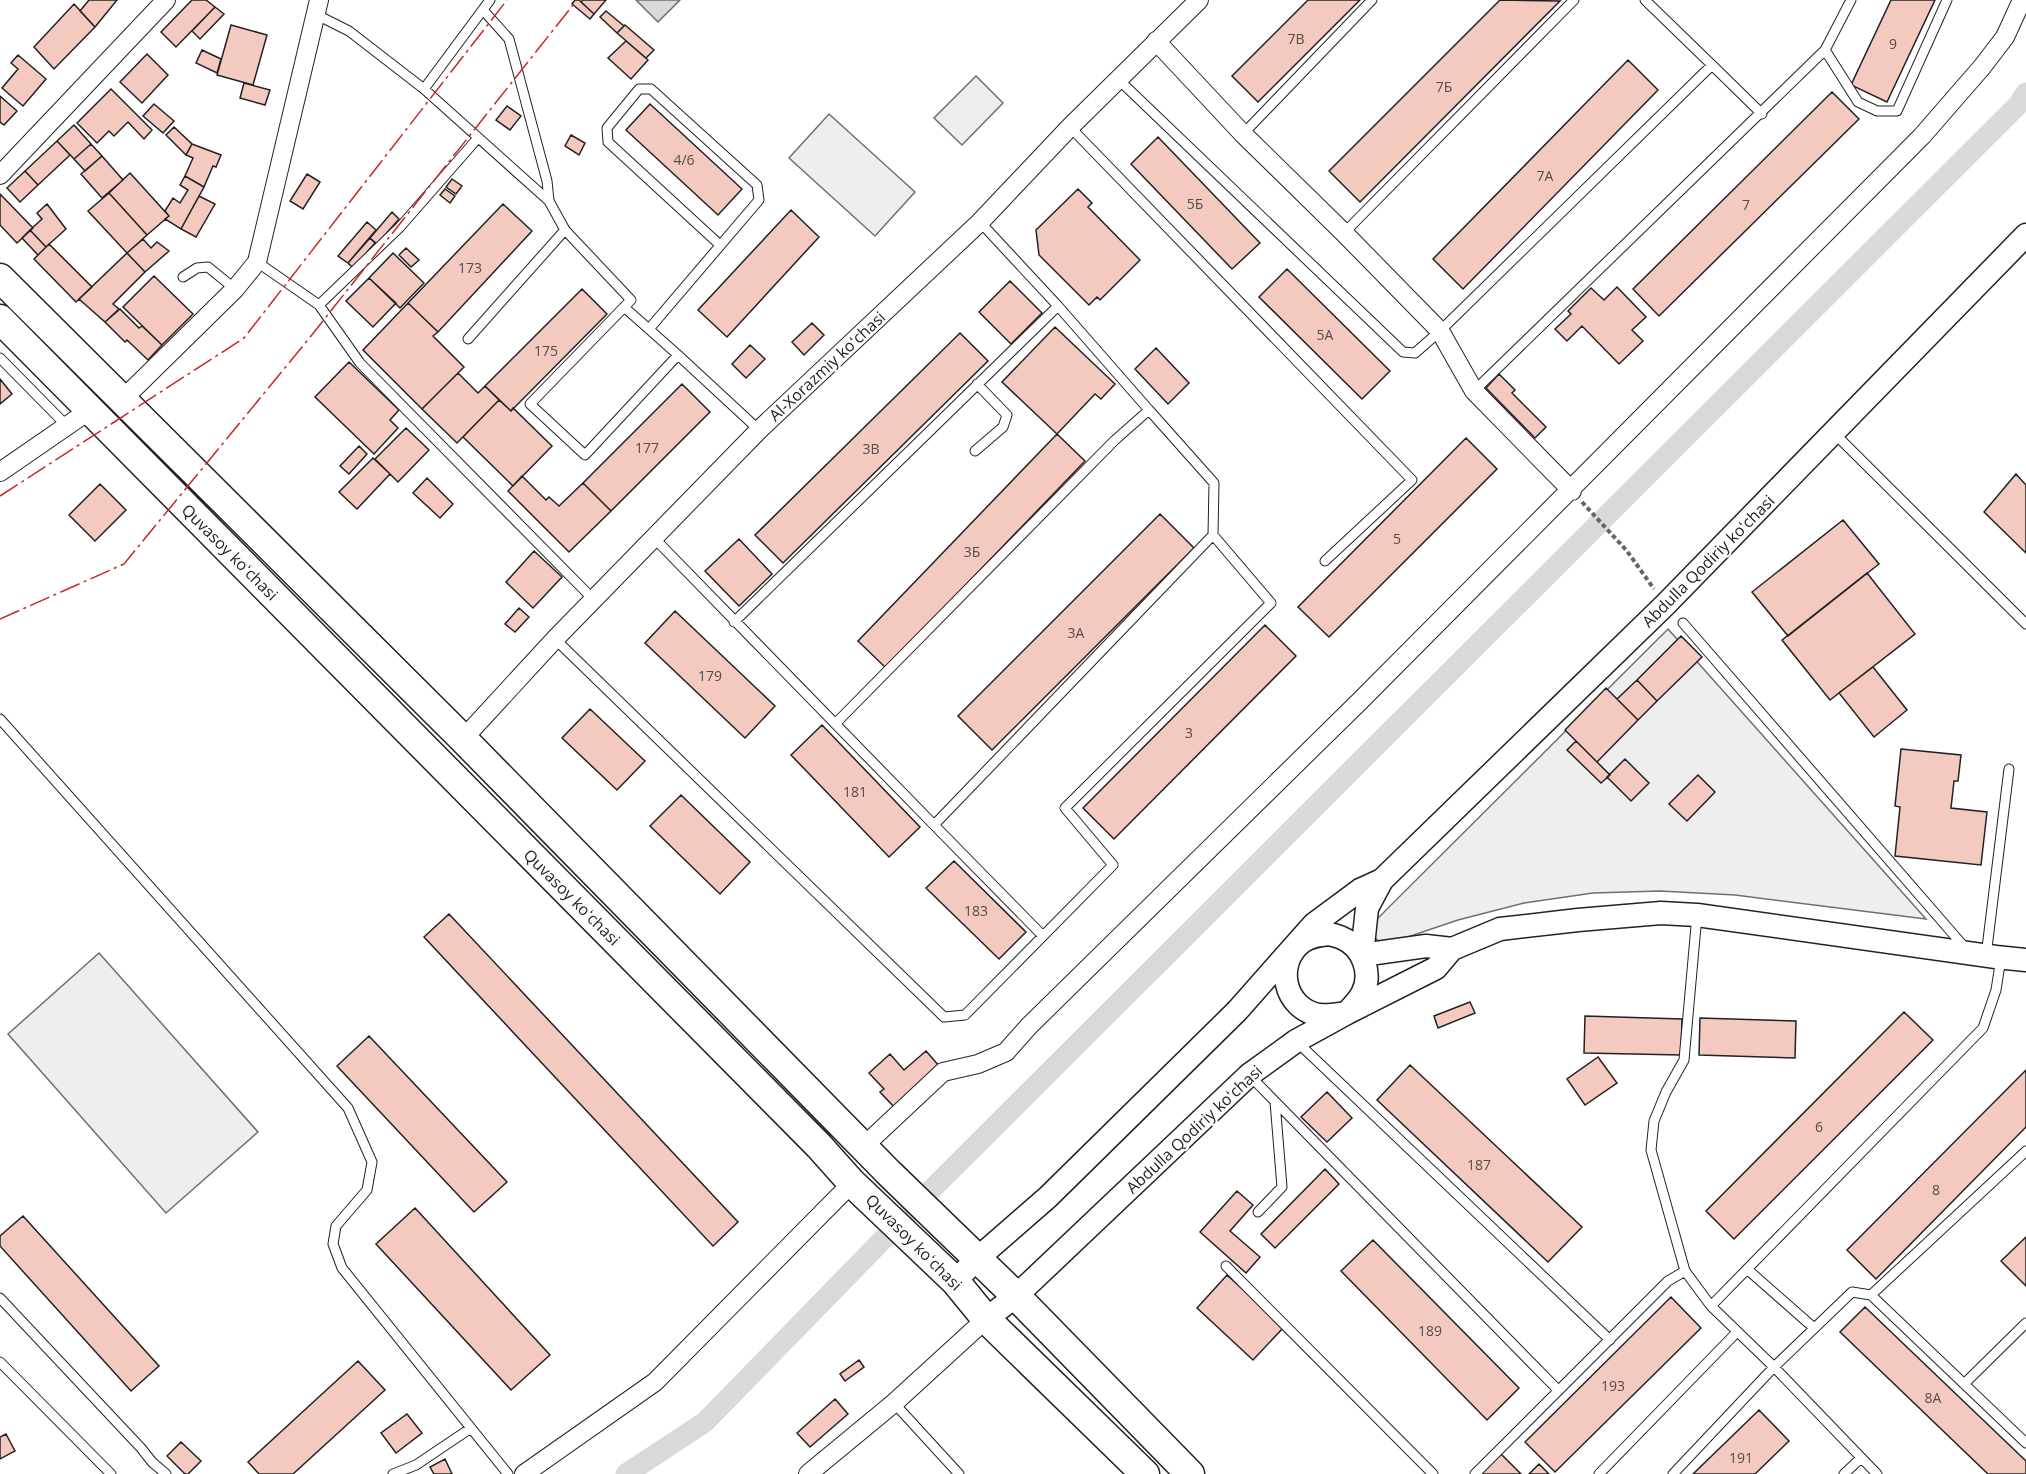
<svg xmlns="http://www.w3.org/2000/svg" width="2026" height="1474" viewBox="0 0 2026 1474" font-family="'Open Sans',sans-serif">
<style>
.green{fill:#eee;stroke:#6f6f6f;stroke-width:1.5}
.water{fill:#d9d9d9;stroke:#6f6f6f;stroke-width:1.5}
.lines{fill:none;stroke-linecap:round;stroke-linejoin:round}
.canal{stroke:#d9d9d9;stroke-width:21}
.building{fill:#f3c9c0;stroke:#222;stroke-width:1.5}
.service-casing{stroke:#222;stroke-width:11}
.minor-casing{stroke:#222;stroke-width:20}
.tertiary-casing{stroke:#222;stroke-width:25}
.primary-casing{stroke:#222;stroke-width:31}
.path{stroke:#646464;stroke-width:4;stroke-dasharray:4.5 3;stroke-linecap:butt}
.service{stroke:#fff;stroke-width:9}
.minor{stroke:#fff;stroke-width:18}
.tertiary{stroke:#fff;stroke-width:22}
.primary{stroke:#fff;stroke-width:28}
.power{stroke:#c62828;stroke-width:1.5;stroke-dasharray:21 4.5 3 4.5;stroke-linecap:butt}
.labels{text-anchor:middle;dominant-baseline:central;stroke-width:4.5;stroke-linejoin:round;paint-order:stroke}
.number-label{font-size:14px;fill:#564c4a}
.street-label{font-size:16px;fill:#222;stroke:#fff}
</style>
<rect width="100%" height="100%" fill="#fff"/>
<path class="green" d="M976,76L1003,103L962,145L934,118Z
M829,114L915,192L875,236L789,158Z
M1668,629L1926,919L1735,895L1660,891L1593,893L1524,903L1458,920L1393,942H1380L1374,937L1377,919Z
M99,953L258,1132L166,1213L8,1034Z"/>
<path class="water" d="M636,0H680L658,22Z"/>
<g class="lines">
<path class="canal" d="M626,1474L705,1422L940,1181L2019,104L2026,93"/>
</g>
<path class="building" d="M89,0H117L95,27L80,11Z
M192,0H206L215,7L176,47L161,32Z
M575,0H579L594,14L590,19L572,4Z
M583,0H606L594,14L581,2Z
M1308,0H1360L1258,102L1232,76Z
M1500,0L1560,1L1360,202L1329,171Z
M1891,0H1935L1887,102L1851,85Z
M74,4L95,27L54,69L34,47Z
M215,7L224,14L200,39L192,31Z
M606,11L624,26L617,33L600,17Z
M231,25L267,35L253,85L217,75Z
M625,25L654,50L646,58L617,33Z
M626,41L648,60L631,79L608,58Z
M202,50L221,59L217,73L196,63Z
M147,54L168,75L142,103L120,82Z
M18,55L46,79L23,106L2,88L18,69L11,63Z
M1628,60L1658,90L1463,289L1433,259Z
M244,83L270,90L265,105L240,98Z
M111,89L152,130L144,139L128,122L114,136L109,131L97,143L77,123Z
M1832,92L1859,119L1659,316L1633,289Z
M0,96L17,111L4,125L0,122Z
M154,104L174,121L163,133L143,116Z
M650,104L742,189L718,215L626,130Z
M507,106L521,116L510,130L496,120Z
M74,125L91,144L74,159L57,141Z
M174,127L192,144L186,155L166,135Z
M571,135L585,143L579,155L565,146Z
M1158,137L1260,243L1232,269L1131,164Z
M57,141L70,155L38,185L25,171Z
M91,144L102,156L85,171L74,159Z
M192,144L221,155L216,167L213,166L204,187L185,176L193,158L186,155Z
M102,156L123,180L102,198L81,174Z
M25,171L38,185L20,202L7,188Z
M130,173L169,216L147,235L109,193Z
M307,174L320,182L303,209L290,201Z
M185,176L204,187L181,229L165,219L169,216L165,211L173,198L180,203L188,190L180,185Z
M452,179L462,186L456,194L446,187Z
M445,189L455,196L450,203L440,195Z
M1078,189L1092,203L1088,207L1140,260L1100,300L1097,297L1089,305L1039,255L1036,230Z
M109,193L147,235L127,253L88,211Z
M0,194L33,228L17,243L0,225Z
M199,196L215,204L196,237L181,229Z
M47,204L66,229L46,247L30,230L42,219L37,213Z
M503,204L532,231L438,332L408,303Z
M791,210L819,237L727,337L698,310Z
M392,212L399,219L377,244L370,238Z
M367,222L376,230L348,263L338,256Z
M30,230L46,247L38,255L22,238Z
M370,238L375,243L353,268L348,263Z
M143,239L151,248L157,242L169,251L145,272L127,253Z
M49,244L92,287L76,302L34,259Z
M406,248L419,260L411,267L399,255Z
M127,253L145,272L113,304L119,309L105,322L79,299Z
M393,253L424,283L400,308L369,278Z
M1287,269L1390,371L1362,399L1259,297Z
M154,276L193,314L162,345L123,307Z
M369,278L396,303L373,327L346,301Z
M1010,281L1042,313L1011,344L979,312Z
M1617,287L1646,317L1632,330L1643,341L1619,364L1582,326L1567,341L1555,329L1571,314L1568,311L1591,288L1604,300Z
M582,289L607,314L511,411L485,386Z
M408,303L438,332L433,336L464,367L422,409L363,350Z
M120,309L139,328L142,326L162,345L148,360L127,340L125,342L105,322Z
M812,323L824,335L804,355L792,342Z
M1055,327L1115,384L1101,399L1095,394L1057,434L1002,382Z
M960,333L988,361L783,563L755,535Z
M750,345L765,359L746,378L732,364Z
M1156,348L1189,383L1168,404L1135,369Z
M349,362L399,410L390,420L398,428L374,454L315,397Z
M458,373L478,393L485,386L499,400L457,443L422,409Z
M1499,374L1515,390L1512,393L1546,427L1535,438L1486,388Z
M0,379L12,394L0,404Z
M682,384L710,412L611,511L583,483Z
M499,400L511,411L513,408L552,446L513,486L463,437Z
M406,428L429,450L398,482L375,459Z
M1057,434L1085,461L886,668L858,641Z
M1466,438L1497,469L1329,637L1298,607Z
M359,446L367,454L349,474L340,466Z
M373,458L390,474L357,509L339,492Z
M2016,474L2026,485V553L1984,512Z
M522,476L546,500L549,497L559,506L583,483L611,511L569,552L508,491Z
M427,478L453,504L440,518L413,493Z
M100,484L126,510L95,541L69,515Z
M1160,514L1194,548L992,750L958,716Z
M1843,520L1879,564L1788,636L1752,592Z
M739,539L772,574L739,606L705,571Z
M534,551L562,577L533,608L506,582Z
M1867,573L1915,634L1830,700L1782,640Z
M519,608L529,617L515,632L505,624Z
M675,611L775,706L745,738L645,643Z
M1265,625L1296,656L1114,839L1083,808Z
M1681,636L1702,657L1657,701L1637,680Z
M1873,667L1907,710L1874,737L1839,693Z
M1637,680L1657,701L1638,720L1617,699Z
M1606,688L1638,720L1597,762L1565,730Z
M590,709L645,761L617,790L562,738Z
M822,725L920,827L889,857L791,755Z
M1576,741L1610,775L1601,783L1567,750Z
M1901,749L1961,755L1958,781H1954L1951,808L1987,812L1981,865L1895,856L1900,807L1895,806Z
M1625,759L1649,783L1631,801L1607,777Z
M1698,775L1715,792L1687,821L1669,804Z
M681,795L750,862L720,894L650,826Z
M954,861L1026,932L999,959L926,888Z
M449,914L738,1222L713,1246L424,937Z
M1470,1002L1475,1013L1438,1028L1434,1016Z
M1904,1012L1933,1040L1734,1239L1706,1211Z
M1585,1016L1682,1019L1681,1055L1584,1053Z
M1700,1018L1796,1021L1795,1058L1699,1055Z
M369,1036L507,1182L474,1212L337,1066Z
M926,1051L940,1067L895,1108L880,1092L884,1089L869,1073L890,1054L904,1070Z
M1598,1057L1617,1083L1585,1105L1567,1079Z
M1410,1065L1582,1227L1548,1262L1377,1100Z
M2026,1070V1127L1876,1279L1847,1250Z
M1327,1092L1352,1118L1327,1142L1301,1117Z
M1325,1169L1339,1184L1275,1248L1261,1234Z
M1237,1191L1253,1205L1230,1231L1260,1257L1246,1273L1200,1232Z
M415,1208L550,1355L511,1390L376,1244Z
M23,1216L159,1366L131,1391L0,1246V1236Z
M2026,1237V1286L2001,1261Z
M1373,1240L1519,1388L1487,1420L1341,1271Z
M1227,1275L1284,1327L1253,1360L1197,1308Z
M1671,1297L1701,1328L1555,1472L1525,1442Z
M1865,1307L2026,1461V1474H1988L1840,1332Z
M859,1360L864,1367L845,1381L840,1374Z
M358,1361L385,1390L293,1474H259L248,1462Z
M835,1399L848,1414L810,1447L797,1433Z
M1759,1410L1789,1441L1755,1474H1693Z
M407,1414L422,1433L396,1453L381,1433Z
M6,1434L15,1451L0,1459V1437Z
M181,1442L201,1461L188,1474H185L167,1456Z
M1498,1451L1521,1474H1475Z
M445,1459L452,1474H434L430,1467Z
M1539,1464L1549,1474H1529Z"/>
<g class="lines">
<defs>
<path id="service" d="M483,10L509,39L547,181L549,201
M317,15L349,31L424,89L549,201L565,230L631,300L530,404L585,455L678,355L759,430
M1825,50L1858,102L1877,111H1897L1947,0
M1712,65L1762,114
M1119,80L1403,352L1415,353L1440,331L1712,65L1645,0
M424,89L490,0
M1070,127L1412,480L1325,561
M1243,134L1372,0
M980,222L1058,306
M1344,233L1574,0
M257,262L319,305L400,227L477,139
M183,277L197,268L208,267L235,289
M319,305L360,363L594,600
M624,307L678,355
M649,329L759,200L757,185L651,89H639L607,128L608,142L720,245
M468,339L565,230
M0,358L67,426
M1474,391L1825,50L1851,0
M1834,433L2026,624
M975,451L1003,427L1007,415L977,384
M654,538L934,825
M734,622L1058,306L1149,410
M1683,623L1967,950
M555,639L944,1017L965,1015L1113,865L1065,808L1271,603L1213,535L934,825L1043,936
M0,719L348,1108L372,1162L367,1190L336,1226L333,1244L342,1268L508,1474
M836,723L1115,440L1149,410L1214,483L1213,535
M1697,915L1684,1060L1666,1092L1654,1121L1651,1150L1685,1271L1711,1306L1774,1367L1877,1474
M1986,956L2009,769
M1296,1041L1610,1340
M1249,1075L1558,1390
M1258,1212L1282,1187L1275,1102
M1226,1266L1433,1474
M1747,1269L1814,1328
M1871,1295L2026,1443
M0,1298L141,1448L152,1462L166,1474
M1711,1306L1983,1028L1996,990L2001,958
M0,1362L111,1474
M1964,1384L2026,1323
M894,1403L959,1474
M393,1474L416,1465L471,1428
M1475,1474L1668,1281L1685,1271
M1599,1474L1737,1332
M1673,1474L1774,1367L1852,1292L1871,1295L2026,1151
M1844,1474L1861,1458"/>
<path id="minor" d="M1156,41L1243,134L1344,233L1440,331L1474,391L1572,491
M0,175L166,0
M123,399L235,289L257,262L319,0
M0,472L90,410
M463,739L555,639L759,430L980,222L1070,127L1199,0
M864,1146L943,1072L978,1064L1006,1052L1029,1026L1359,702L1922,136L1982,67L2005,37L2022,0
M524,1474L655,1382L852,1183
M808,1474L894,1403L986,1319"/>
<path id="tertiary" d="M1329,934C1333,935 1338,936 1342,938C1363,947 1373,974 1362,994C1358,1001 1352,1007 1347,1013C1338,1014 1328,1016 1319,1015C1284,1009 1274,963 1302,942C1310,936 1319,935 1329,934Z
M1452,949L1426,946L1362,955L1367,908L1382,880L1665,605L2026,235
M955,1281L978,1258L1048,1197L1237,1011L1314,924L1360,890L1382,880
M986,1319L1016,1296L1249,1075L1296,1041L1347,1013L1436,968L1452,949L1500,929L1578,920L1661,913L1697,915L1996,957L2026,960"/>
<path id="primary" d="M0,278L463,739L889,1173L1016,1296L1190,1474
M0,319L819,1146L852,1183L955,1281L986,1319L1145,1474"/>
</defs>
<use href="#service" class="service-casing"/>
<use href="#minor" class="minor-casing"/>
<use href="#tertiary" class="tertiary-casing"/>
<use href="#primary" class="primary-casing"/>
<path class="path" d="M1582,502L1627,551L1654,589"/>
<use href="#service" class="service"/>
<use href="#minor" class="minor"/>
<use href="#tertiary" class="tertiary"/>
<use href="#primary" class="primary"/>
<path class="power" d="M0,496L244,338L507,0
M0,619L124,564L311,336L577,0"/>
</g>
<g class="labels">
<g class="number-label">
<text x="1296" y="38">7В</text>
<text x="1893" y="43">9</text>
<text x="1444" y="86">7Б</text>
<text x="684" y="159">4/6</text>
<text x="1545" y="175">7А</text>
<text x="1195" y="203">5Б</text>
<text x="1746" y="204">7</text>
<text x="470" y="267">173</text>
<text x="1325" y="334">5А</text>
<text x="546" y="350">175</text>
<text x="647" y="447">177</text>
<text x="871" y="448">3В</text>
<text x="1397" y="538">5</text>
<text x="972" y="551">3Б</text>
<text x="1076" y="632">3А</text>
<text x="710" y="675">179</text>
<text x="1189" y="732">3</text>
<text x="855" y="791">181</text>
<text x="976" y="910">183</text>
<text x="1819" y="1126">6</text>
<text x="1479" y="1164">187</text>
<text x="1936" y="1189">8</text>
<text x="1430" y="1330">189</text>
<text x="1613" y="1385">193</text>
<text x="1933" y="1397">8А</text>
<text x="1741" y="1457">191</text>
</g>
<g class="street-label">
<text transform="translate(827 366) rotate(-43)">Al-Xorazmiy koʻchasi</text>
<text transform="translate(230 552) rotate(45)">Quvasoy koʻchasi</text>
<text transform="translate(1708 561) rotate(-45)">Abdulla Qodiriy koʻchasi</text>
<text transform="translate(572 897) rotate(45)">Quvasoy koʻchasi</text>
<text transform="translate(1194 1129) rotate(-43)">Abdulla Qodiriy koʻchasi</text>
<text transform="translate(914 1242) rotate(45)">Quvasoy koʻchasi</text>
</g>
</g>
</svg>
